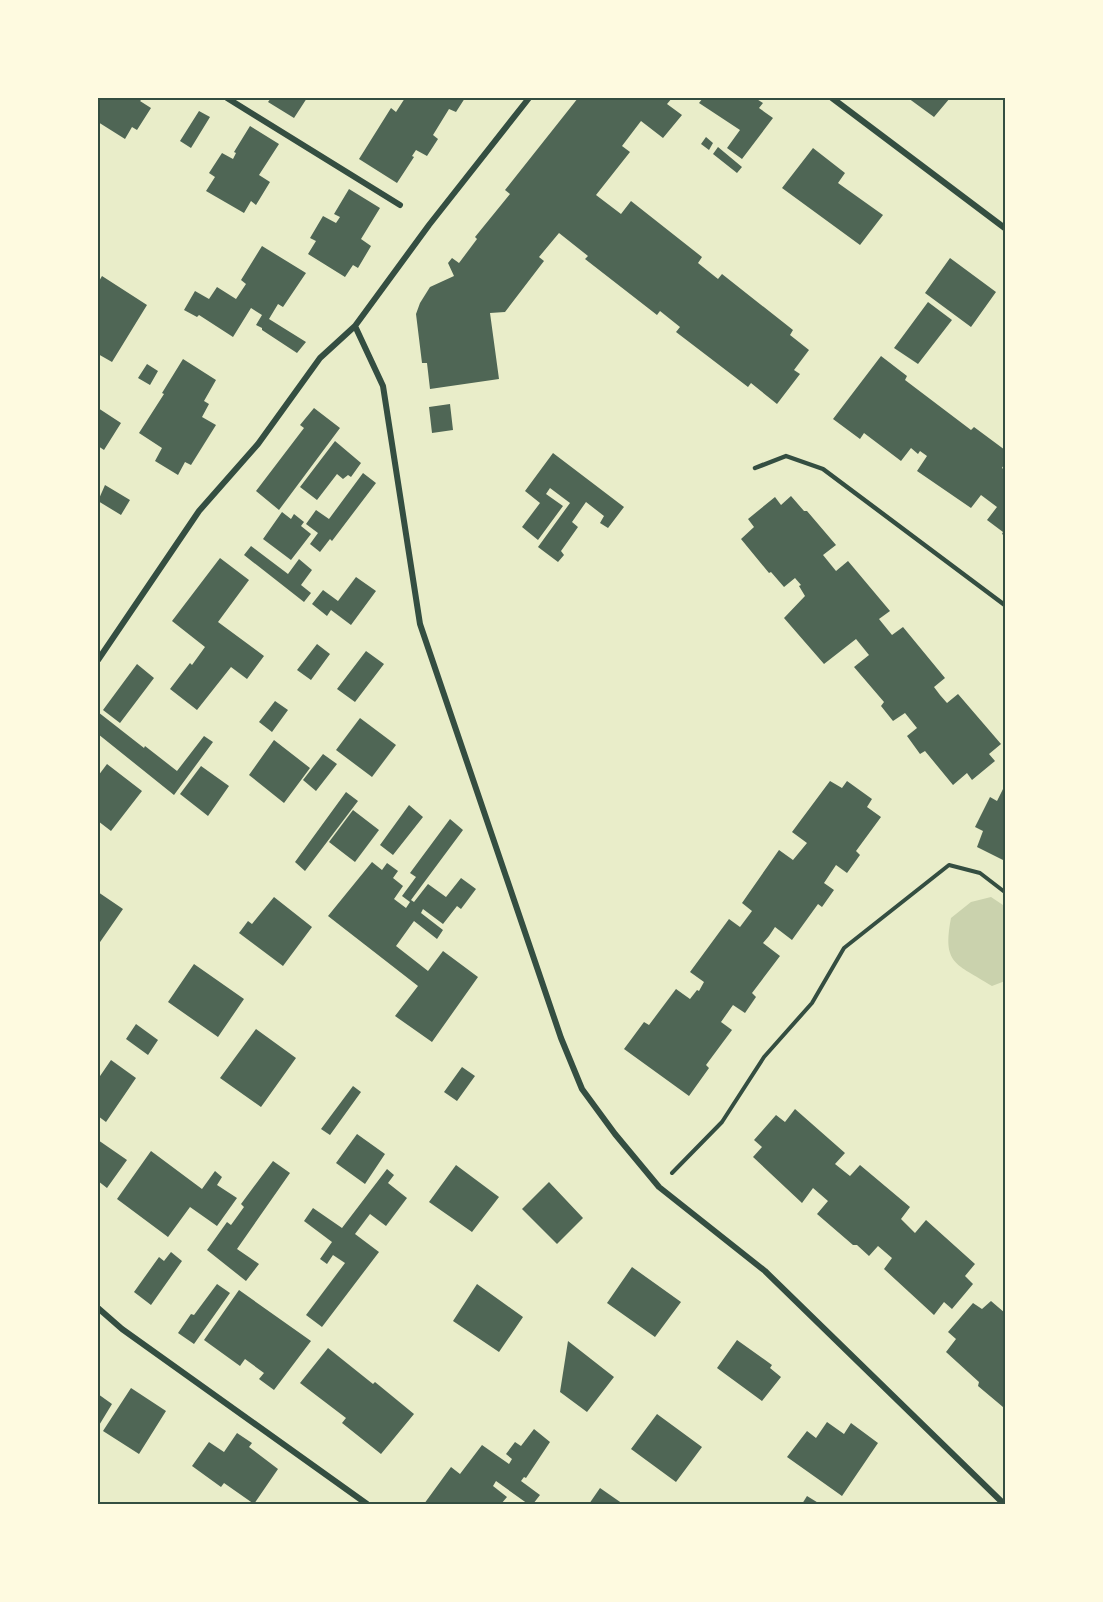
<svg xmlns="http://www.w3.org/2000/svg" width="1103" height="1602" viewBox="0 0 1103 1602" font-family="Jost,sans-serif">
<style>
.green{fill:#cad2ad}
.building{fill:#4f6655}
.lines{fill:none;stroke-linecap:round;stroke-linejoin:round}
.path{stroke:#344e41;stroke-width:4}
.service{stroke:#344e41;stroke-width:4.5}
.minor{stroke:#344e41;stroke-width:6}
.neatline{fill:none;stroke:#344e41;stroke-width:2}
</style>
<rect width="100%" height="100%" fill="#e9edc9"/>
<path class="green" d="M991,897L1006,907L1005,981L992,986C956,963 942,965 951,918L971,902Z"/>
<path class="building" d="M98,98H143L140,101L151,108L137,130L132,127L125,139L98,122Z
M271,98H307L294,118L268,102Z
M405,98H465L456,112L449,109L433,135L438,139L427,156L416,150L412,156L414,157L397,183L359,159L391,108L396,112Z
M578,98H672L667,104L682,115L663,138L641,121L622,146L630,152L596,195L621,214L631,201L702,257L698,263L718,279L722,274L793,330L790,335L809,350L794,370L800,374L777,404L751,383L748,387L676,332L680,327L660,311L657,315L585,259L588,256L559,233L539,257L544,261L505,312L490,313L499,379L430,389L427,363H422L416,314L420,303L430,287L454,276L448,263L452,258L459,263L477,239L475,237L510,194L505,190Z
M703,98H755L763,103L759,108L773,118L742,159L727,148L740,130L699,103Z
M908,98H950L934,117Z
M199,111L210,117L191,148L180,141Z
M250,126L279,144L259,175L270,182L256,205L251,201L244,213L206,191L215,177L209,173L222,153L233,159L236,153L234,152Z
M706,137L713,143L709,150L701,144Z
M718,147L742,167L737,173L713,154Z
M813,148L845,173L838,183L883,215L860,245L782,188Z
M349,189L380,208L361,239L371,246L358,268L353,265L345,277L308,254L316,241L310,238L323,216L336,223L340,217L334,214Z
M262,246L306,273L283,307L278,304L269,319L306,342L297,353L262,330V328L256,325L262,315L251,308L233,337L199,315L197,317L184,310L195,291L209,299L217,287L236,299L246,284L241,280Z
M950,258L996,292L971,327L925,293Z
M102,276L147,305L112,362L98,354V283Z
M928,302L952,320L918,364L894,348Z
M881,356L907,376L905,380L971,430L974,427L1005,450V463L1002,468L1005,470V536L1002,534L1003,532L987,520L997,507L981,495L971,508L917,471L927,456L920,451L918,454L911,448L901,461L864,433L860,439L833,419Z
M183,359L216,380L204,401L209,404L202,417L216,425L191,465L185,462L178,475L155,461L162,448L139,433L164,394L162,393Z
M147,364L158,371L150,385L138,378Z
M450,404L453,430L432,433L429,407Z
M98,408L121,423L104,450L98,446Z
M314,408L340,428L279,510L256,491L304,428L300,425Z
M335,441L361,463L351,477L348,475L343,479L337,474L317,500L300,487Z
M553,453L624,507L608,528L600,523L604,516L586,502L572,522L578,527L561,551L564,555L558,562L538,547L570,503L550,488L546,494L563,506L538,540L522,527L540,503L525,491Z
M363,473L376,483L332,541L330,539L320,552L310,544L318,533L306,524L316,510L329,519Z
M105,485L130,500L121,515L98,501Z
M791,496L804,511H807L836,545L823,555L836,571L848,561L890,611L879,619L892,635L903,627L945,678L934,687L940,695L947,703L958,694L1001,744L989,754L995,761L972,780L967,773L953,785L925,751L920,754L907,736L917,728L905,713L893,721L881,706L884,702L854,667L869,655L856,639L824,664L784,618L805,596L799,586L801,585L795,578L784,587L771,572L769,573L741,539L754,527L748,519L775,497L781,505Z
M282,512L291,519L294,514L304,522L301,526L311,534L291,560L263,539Z
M251,546L288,574L299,559L312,570L301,585L311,593L304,602L244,555Z
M220,558L249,580L218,622L264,656L247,679L231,667L197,710L170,689L190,663L192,665L205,647L172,621Z
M356,577L376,591L351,625L331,610L327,616L312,604L323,590L338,601Z
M317,644L330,654L311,680L297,670Z
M366,651L384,664L355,702L337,689Z
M137,664L154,678L120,723L103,710Z
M275,701L288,710L272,732L259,722Z
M98,712L144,748L145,746L177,771L204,736L213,742L174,795L98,734Z
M360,718L396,745L372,777L336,750Z
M274,740L310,768L284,803L249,775Z
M323,754L337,764L316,791L303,780Z
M107,764L142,791L111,831L98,821V776Z
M201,766L229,786L208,816L180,794Z
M830,781L842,788L847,781L872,799L867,807L881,817L856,851L860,855L847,873L836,865L824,883L834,890L822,907L818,904L792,940L775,927L769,936L763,943L780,956L752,993L756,997L745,1013L733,1005L721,1022L732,1030L706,1065L709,1068L689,1096L624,1049L644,1022L649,1025L676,989L690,999L697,990L699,991L704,982L690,972L729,919L740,927L752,911L742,903L779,850L793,860L807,843L792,832Z
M1003,789L1005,790V861L977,847L983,831L975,827L990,797L997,801Z
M346,792L358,801L305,871L295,862Z
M409,805L423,817L393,855L380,845Z
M353,810L379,830L355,862L329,842Z
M450,819L463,830L411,900L414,902L428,884L446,897L461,878L476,889L461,909L457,906L443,924L423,909L421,913L443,930L437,939L414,921L396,946L428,971L443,951L478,977L432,1042L395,1016L418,986L328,916L372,862L382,870L387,863L398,871L393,878L403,886L394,899L406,908L410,902L402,896L416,877L410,873Z
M98,892L123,909L98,945Z
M274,897L312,927L283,966L239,933L248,921L252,924Z
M194,964L244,999L218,1037L168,1002Z
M136,1024L158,1040L148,1055L126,1039Z
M256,1029L296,1058L261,1107L220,1078Z
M111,1060L136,1078L106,1122L98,1116V1079Z
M462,1067L475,1076L457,1101L444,1092Z
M353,1086L361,1092L330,1135L321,1129Z
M795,1109L845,1153L835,1164L850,1176L860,1165L910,1207L901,1219L915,1233L926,1220L975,1264L965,1276L973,1284L952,1309L944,1302L934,1315L884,1269L892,1258L878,1246L869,1256L857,1245H853L817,1214L828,1201L813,1188L802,1203L753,1157L762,1147L754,1140L776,1115L785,1122Z
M357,1134L385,1154L365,1184L336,1163Z
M98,1140L127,1160L107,1188L98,1181Z
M151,1151L202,1189L215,1171L222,1177L217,1185L237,1198L217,1226L190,1207L168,1237L117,1199Z
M273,1161L290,1173L237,1249L259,1264L246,1281L207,1250L227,1222L231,1225L244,1207L241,1204Z
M456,1165L499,1197L472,1232L429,1202Z
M387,1169L394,1175L388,1183L407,1198L386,1226L370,1214L355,1234L379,1252L322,1327L306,1315L345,1263L333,1255L327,1264L320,1259L332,1242L304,1221L313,1208L342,1228Z
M549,1182L583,1218L557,1244L522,1209Z
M171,1252L182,1261L151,1305L134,1292L159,1257L164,1261Z
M632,1267L681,1302L655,1337L607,1303Z
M217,1284L230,1293L194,1344L178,1333L191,1314L194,1315Z
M477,1284L523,1317L499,1352L453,1321Z
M239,1290L311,1341L274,1390L259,1379L264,1373L245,1359L240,1366L204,1340Z
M991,1301L1005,1313V1404L1003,1407L978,1386L979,1382L946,1352L956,1339L948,1332L973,1303L982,1309Z
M737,1340L772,1365L770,1368L781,1377L762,1401L717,1368Z
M568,1341L614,1377L587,1412L560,1392Z
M328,1348L373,1384L375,1382L414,1414L381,1454L342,1423L346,1418L300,1383Z
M131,1388L166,1411L139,1454L103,1431Z
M98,1394L112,1404L98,1427Z
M657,1414L702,1447L676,1482L631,1449Z
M827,1422L844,1434L851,1423L878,1443L842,1496L787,1457L807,1431L816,1438Z
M534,1429L550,1442L526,1478L524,1477L521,1481L540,1495L533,1504H528L496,1481L493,1486L507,1497L501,1504H424L451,1467L460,1474L482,1445L509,1464L512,1459L506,1454L515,1442L521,1446Z
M237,1433L252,1443L249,1447L278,1469L254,1504L224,1483L221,1487L192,1466L209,1442L224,1452Z
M600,1488L623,1504H589Z
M807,1496L820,1504H802Z"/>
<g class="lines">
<path class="path" d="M672,1173L722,1122L764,1057L812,1003L844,948L949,865L980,873L1006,893"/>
<path class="service" d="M755,468L786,456L823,469L1006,606"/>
<path class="minor" d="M227,98L400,205
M832,98L1006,229
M355,326L383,386L420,624L561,1038L582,1089L615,1134L659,1187L765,1271L1004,1504
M98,660L199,511L258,444L320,358L355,326L429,225L529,98
M98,1308L122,1329L367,1504"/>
</g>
<rect width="1103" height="1602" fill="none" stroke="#fefae0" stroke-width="198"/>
<rect x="99" y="99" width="905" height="1404" class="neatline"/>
</svg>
